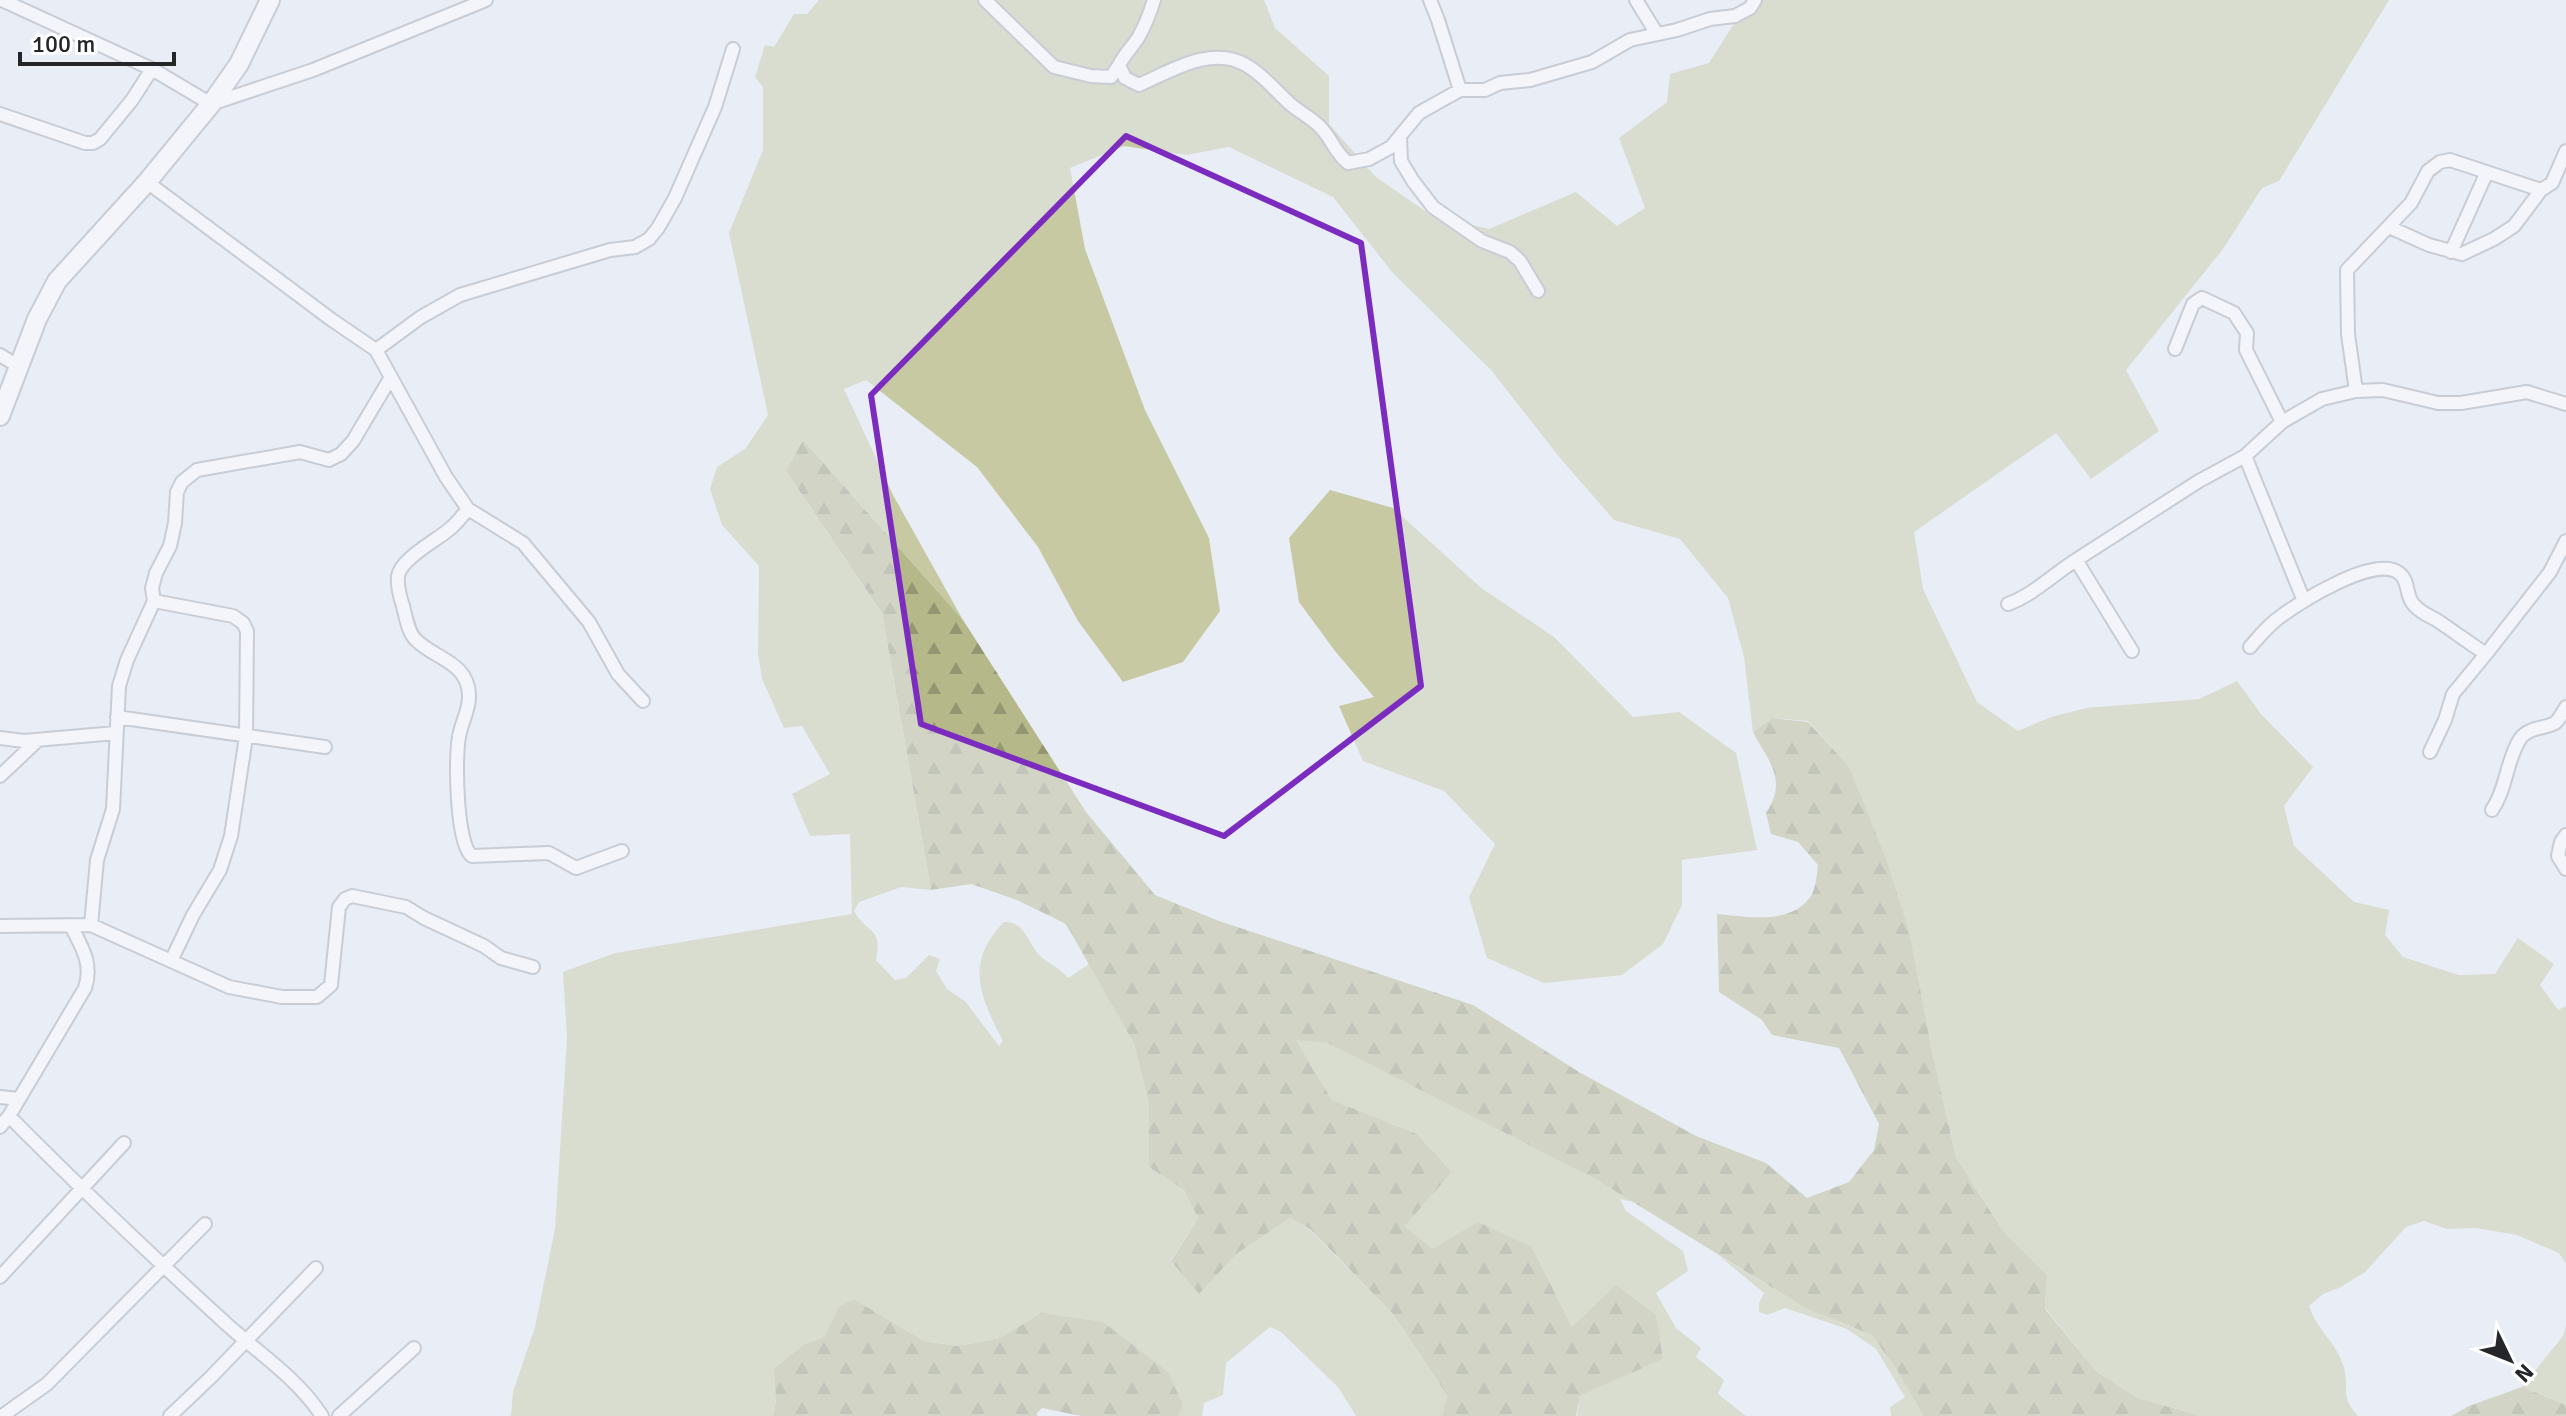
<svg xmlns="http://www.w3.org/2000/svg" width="2566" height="1416" viewBox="0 0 2566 1416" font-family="Signika,sans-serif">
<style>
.green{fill:#c6c9a2}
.forest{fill:url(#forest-firs)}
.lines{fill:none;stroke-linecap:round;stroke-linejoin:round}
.street-casing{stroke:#a1a5ad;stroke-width:16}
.secondary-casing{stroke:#a1a5ad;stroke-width:22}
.street{stroke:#fff;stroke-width:12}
.secondary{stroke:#fff;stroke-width:18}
.marked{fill:none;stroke:#7b2cbf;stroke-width:6;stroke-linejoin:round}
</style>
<defs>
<pattern id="forest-firs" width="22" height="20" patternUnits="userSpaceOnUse" patternTransform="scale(2)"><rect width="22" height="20" fill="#b5b989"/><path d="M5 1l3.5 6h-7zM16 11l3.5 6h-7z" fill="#939670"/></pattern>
</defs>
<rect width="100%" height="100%" fill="#e9edf6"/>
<path class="green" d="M819,0H1264L1275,28L1329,76V124L1376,177L1431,215L1489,229L1576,192L1617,226L1645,208L1619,138L1667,102L1670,74L1709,63L1735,22L1752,15L1763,0H2389L2279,181L2262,188L2223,249L2126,370L2159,431L2091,479L2056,433L1914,532L1923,589L1977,702L2018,731L2051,717L2086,708L2199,699L2237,681L2261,714L2313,767L2284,806L2294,846L2354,902L2389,910L2385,935L2403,957L2459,975L2495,974L2518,938L2554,964L2540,985L2558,1010L2566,1006V1264L2559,1253L2517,1235L2476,1228L2447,1229L2424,1221L2406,1227L2365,1272L2341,1287L2323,1294L2309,1306C2316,1329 2338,1344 2344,1368C2350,1391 2339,1395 2358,1416H2201L2138,1398L2097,1372L2045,1308L2047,1275L2003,1231L1956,1157L1931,1047L1848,765L1808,721L1772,718L1753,732L1744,657L1728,598L1680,539L1614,520L1560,458L1491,370L1392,272L1333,197L1229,147L1186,155L1124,146L1070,168L1085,249L1145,410L1209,538L1220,611L1183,662L1123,682L1078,621L1038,547L977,467L866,380L844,389L893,495L963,620L803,440L786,471L882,613L931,890L901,887L859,902L854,911C867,935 883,926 876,960L895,980L906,978L929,955L940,959L936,971L947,989L965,1001L999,1046L1003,1041C980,996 964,963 1004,922C1027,922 1027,944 1041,957C1051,965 1060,968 1068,978L1089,964L1134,1044L1149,1104V1167L1184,1190L1198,1218L1171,1260L1199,1294L1235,1254L1290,1218L1309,1229L1393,1314L1447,1395L1442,1416H1356L1338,1387L1281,1332L1270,1327L1226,1363L1223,1395L1204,1403L1202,1416H1178L1183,1404L1041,1313L1000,1338L958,1346L924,1341L854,1299L839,1306L824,1337L804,1344L775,1369L776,1400L773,1416H511L513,1392L535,1327L555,1229L567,1038L563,972L615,953L852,914L850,834L810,836L792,794L830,774L802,726L784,728L762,679L758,654L759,566L722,525L710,489L717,467L745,449L768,415L729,233L763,150V87L755,77L765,45L774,47L794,14H807Z
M1330,490L1393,508L1480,587L1554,637L1633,717L1679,712L1736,753L1757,850L1682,860V905L1663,944L1622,975L1544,983L1487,958L1469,897L1495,844L1444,791L1363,761L1339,706L1374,697L1335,651L1299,602L1289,538Z
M1295,1039L1329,1043L1594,1177L1633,1202L1620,1199L1626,1211L1683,1251L1688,1271L1656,1293L1676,1328L1701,1348L1696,1357L1724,1380L1718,1394L1746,1416H1577L1580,1396L1663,1359L1572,1327L1532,1247L1432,1250L1405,1226L1452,1172L1417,1134L1332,1100Z
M1718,1255L1805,1308L1872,1335L1897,1370L1923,1416H1891L1890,1407L1905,1397L1876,1349L1847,1329L1785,1308L1767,1315L1759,1312V1303L1764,1293Z
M2566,1326V1405L2522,1387L2563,1336Z"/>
<path class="forest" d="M803,440L963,620L1086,812L1155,895L1219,921L1473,1005L1579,1072L1696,1136L1766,1163L1807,1198L1849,1182L1874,1150L1879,1124L1839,1048L1772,1035L1762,1020L1719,992L1717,914C1747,917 1792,925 1811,896C1816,887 1817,875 1818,865L1798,842L1771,834L1766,813C1788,780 1769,762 1753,732L1772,718L1808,722L1848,765L1885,856L1909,931L1931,1047L1956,1157L2003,1231L2047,1275L2045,1309L2097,1372L2138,1398L2201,1416H1923L1897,1370L1872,1335L1805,1308L1594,1178L1328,1043L1296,1040L1332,1100L1417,1134L1452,1172L1405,1226L1432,1249L1478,1222L1532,1247L1572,1327L1616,1285L1656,1315L1663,1359L1580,1396L1576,1416H1442L1447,1395L1393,1314L1310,1229L1290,1218L1236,1254L1199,1294L1171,1261L1198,1218L1184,1190L1149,1167V1104L1134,1044L1066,924L1017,900L971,884L931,890L882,613L786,471Z
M854,1299L924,1341L958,1346L1000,1338L1041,1313L1103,1322L1168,1372L1183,1405L1178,1416H1081L1042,1408L1036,1414L1038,1416H773L776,1400L774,1369L804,1344L824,1337L839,1306Z
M2522,1387L2566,1405V1416H2451L2469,1406Z"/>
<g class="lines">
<defs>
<path id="street" d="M2,0L152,69L211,104L313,70L486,0
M985,0L1054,67L1091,76L1111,77L1119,65
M1154,0C1150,13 1145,26 1138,38C1132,47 1124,55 1119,65L1125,78L1139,85C1171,71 1211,45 1246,65C1262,74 1274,89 1288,102C1298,112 1313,118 1322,129C1332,140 1336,154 1348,163L1369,159L1391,147L1419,113L1460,90H1485L1500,83L1530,80L1592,62L1630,40L1677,30L1710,19L1735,16L1750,8L1755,0
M1430,0L1438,20L1460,90
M1636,0L1657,34
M0,114L85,143H93L100,139L132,100L152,69
M1400,137L1401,161L1413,181L1433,207L1482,241L1510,252L1520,261L1538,291
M147,182L332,320L376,350L421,317L460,295L610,250L635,247L649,239L658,228L675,198L715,107L733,49
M2389,227L2429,245L2462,254L2494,239L2514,226L2541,190
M2451,252L2487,172
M2175,349L2193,304L2202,298L2234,313L2241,324L2247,333L2246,350L2282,422
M376,350L446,477L468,509L523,543L589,622L618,674L643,701
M0,355L18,366
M2356,391L2348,334L2347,270L2411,203L2428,171L2440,162L2450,160L2541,190L2552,183L2566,151
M2245,456L2304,601
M468,509C463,515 458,522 452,527C438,540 401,558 398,576C397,586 400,597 403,606C406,618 408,632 416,640C435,659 468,662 469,695C470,709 461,723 459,737C455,757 456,845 472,856L549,853L576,868L622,851
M154,601L233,616L243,623L247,631L246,737L231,836L220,870L193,915L171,961
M2008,604C2033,595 2054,574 2076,560
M2250,647C2258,638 2266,628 2276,620C2297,604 2374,554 2399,573C2410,581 2405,596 2414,605C2420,612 2427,615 2435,619C2452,630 2469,643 2486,654L2550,572L2566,541
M2132,651L2076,560L2199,481L2245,456L2282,422L2322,399L2356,391L2383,390L2438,403H2461L2527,392L2566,404
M117,717L325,747
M0,738L24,741L116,733
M2430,752L2445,720L2453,694L2486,654
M0,776L38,740
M2492,810C2507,788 2506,761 2520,739C2528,727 2544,729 2555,723C2559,720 2563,712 2566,707
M2566,835L2561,842L2558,856L2566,869
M91,925L97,860L113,809L119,686L127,660L154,601L152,588L156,573L170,546L175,523L177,492L182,482L197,470L300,452L329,460L341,454L353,441L391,377
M0,926L91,925L229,987L282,997H317L331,985L339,907L345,899L352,896L406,907L424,918L484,946L501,958L533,967
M0,1097L19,1099
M9,1116C78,1186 149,1253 221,1319C255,1351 296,1376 322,1416
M0,1127L9,1116L85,988C93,964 82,947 71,926
M0,1277L124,1143
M2,1416L47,1384L205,1224
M170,1416L211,1377L316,1268
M339,1416L414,1348"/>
<path id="secondary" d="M0,416L37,319L57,281L147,182L211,104L239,64L270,0"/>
</defs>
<use href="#street" class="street-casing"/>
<use href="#secondary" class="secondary-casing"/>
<use href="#street" class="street"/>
<use href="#secondary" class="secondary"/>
</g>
<path d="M0 0H2566V1416H0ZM1126,136L1361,243L1421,686L1224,836L921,724L871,395Z" fill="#e9edf6" fill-opacity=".55" fill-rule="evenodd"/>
<path class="marked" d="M1126,136L1361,243L1421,686L1224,836L921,724L871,395Z"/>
<g transform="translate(2510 1360) rotate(133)" stroke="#ffffff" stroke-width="6" paint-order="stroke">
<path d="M0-6L14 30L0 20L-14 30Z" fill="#242629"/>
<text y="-12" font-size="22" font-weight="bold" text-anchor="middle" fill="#242629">N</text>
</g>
<path d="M20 52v12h154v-12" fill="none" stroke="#242629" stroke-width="4"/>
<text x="32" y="52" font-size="24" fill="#242629" stroke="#ffffff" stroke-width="6" paint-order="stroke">100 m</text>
</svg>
